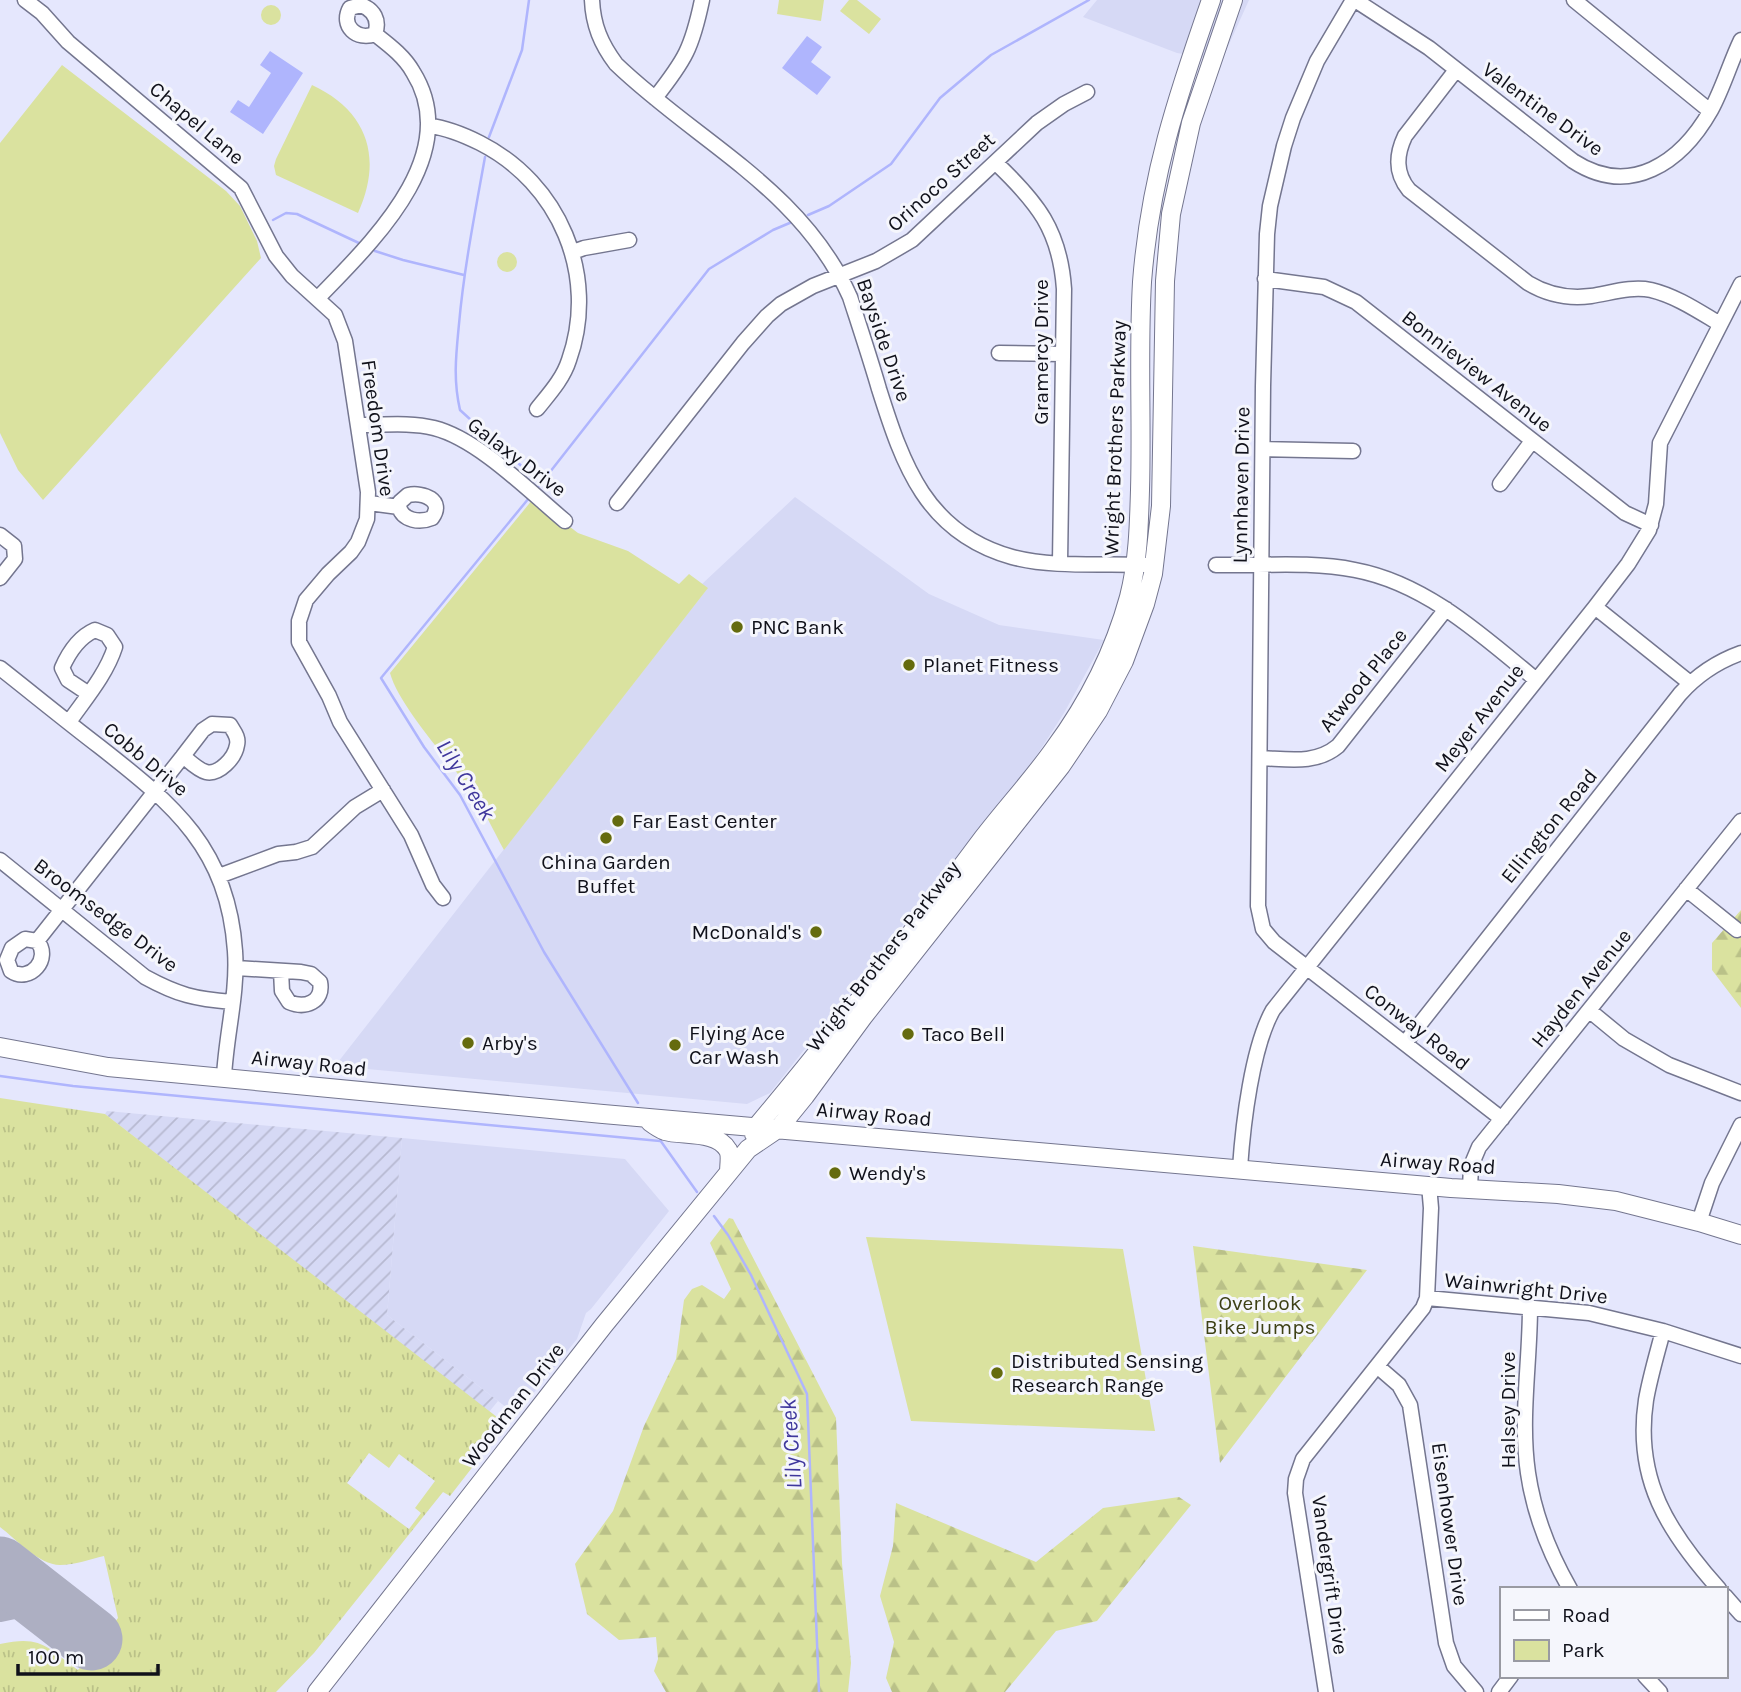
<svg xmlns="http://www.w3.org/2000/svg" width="1741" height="1692" viewBox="0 0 1741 1692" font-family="Karla,sans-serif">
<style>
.built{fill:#d6d9f5}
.industrial{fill:url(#industrial-furrows)}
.grass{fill:url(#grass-tufts);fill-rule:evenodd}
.forest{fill:url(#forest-firs)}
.park{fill:#dae29f}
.water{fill:#afb5fd}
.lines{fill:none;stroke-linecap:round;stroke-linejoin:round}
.stream{stroke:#afb5fd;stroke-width:2.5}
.taxiway{stroke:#adafc2;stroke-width:24}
.runway{stroke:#adafc2;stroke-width:63}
.minor-casing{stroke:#74768f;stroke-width:17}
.major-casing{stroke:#74768f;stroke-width:20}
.minor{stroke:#fff;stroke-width:14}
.major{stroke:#fff;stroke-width:18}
.poi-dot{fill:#656b0e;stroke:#f5f6fc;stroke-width:2.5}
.labels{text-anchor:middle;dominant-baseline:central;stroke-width:6;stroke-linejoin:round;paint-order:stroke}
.street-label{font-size:21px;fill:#10111a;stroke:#f5f6fc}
.poi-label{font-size:21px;fill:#10111a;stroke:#f5f6fc;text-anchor:start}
.park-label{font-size:21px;fill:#3d4015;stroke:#f5f6fc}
.water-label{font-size:23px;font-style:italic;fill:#3f379c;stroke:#f5f6fc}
</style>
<defs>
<pattern id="industrial-furrows" width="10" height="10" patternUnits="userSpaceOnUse" patternTransform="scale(1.75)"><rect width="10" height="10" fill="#d6d9f5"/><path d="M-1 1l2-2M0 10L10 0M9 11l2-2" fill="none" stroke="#b7b9d1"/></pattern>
<pattern id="grass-tufts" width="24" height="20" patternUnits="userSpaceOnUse" patternTransform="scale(1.75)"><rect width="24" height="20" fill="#dae29f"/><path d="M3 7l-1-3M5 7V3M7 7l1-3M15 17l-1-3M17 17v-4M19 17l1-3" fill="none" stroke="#bac188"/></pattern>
<pattern id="forest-firs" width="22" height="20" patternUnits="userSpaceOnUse" patternTransform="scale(1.75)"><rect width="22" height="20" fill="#dae29f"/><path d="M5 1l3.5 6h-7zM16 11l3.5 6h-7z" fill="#bac188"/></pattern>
</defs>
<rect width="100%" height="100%" fill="#e5e7fd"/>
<path class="built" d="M1097,0H1249L1222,60L1177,53L1083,17Z
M795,497L929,594L999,625L1104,640L1064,713L1035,758L770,1093L747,1104L335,1066L707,589L702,584Z
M402,1138L625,1159L669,1211L591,1309L586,1313L577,1339L516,1415L387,1315Z"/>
<path class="industrial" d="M107,1111L402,1138L387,1315L498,1401L489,1412L105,1114Z"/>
<path class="grass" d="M0,1098L105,1114L506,1424L450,1496L443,1492L314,1653L276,1692H0V1644C42,1635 46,1647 78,1670L118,1618L104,1556C90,1559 75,1565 60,1565C39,1565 16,1539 0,1527ZM369,1453L389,1468L399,1454L435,1481L415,1508L421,1513L409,1529L347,1483Z"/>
<path class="forest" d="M1741,910V1008L1712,970V943Z
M729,1218L733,1219L836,1418L842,1563L851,1663L848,1692H666L654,1671L658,1659L656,1637L619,1640L587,1614L575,1564L613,1511L644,1426L676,1359L684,1300L692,1289L702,1285L724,1299L731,1289L710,1243Z
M1193,1246L1367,1270L1220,1463Z
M1179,1497L1191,1505L1097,1621L1056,1631L1005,1692H892L886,1678L894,1642L880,1596L893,1546L896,1503L1036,1562L1103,1508Z"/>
<path class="park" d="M779,0H824L821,21L777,14Z
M849,0H857L881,19L869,34L840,11Z
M261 15a10 10 0 1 1 20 0a10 10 0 1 1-20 0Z
M62,65L226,191L240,206L257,241L261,258L43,500L18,470L0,433V143Z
M312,85C368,111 383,158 358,213L276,175L274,166L276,159Z
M497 262a10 10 0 1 1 20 0a10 10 0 1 1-20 0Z
M533,499L578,533L628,551L679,584L689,574L708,588L504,850C493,830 483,807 469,789C448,759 399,706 390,673Z
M866,1237L1123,1249L1155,1431L911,1421Z"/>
<path class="water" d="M807,36L822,47L811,62L831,77L817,95L782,68Z
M270,51L303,73L263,134L230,112L238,100L249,107L271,73L260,65Z"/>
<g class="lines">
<path class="stream" d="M489,137L522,50L529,0
M485,157C475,213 464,268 459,324C456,355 453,379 460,410L540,483
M808,215L829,206L891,164L940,98L991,55L1089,0
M273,220L286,213L297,214L361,244
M375,251L403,260L464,275
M539,486L709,269L773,230L792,222
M529,498L381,678L424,747L460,795L544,952L638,1103
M0,1076L73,1086L660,1141
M660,1140L697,1192
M714,1216L728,1235L751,1275L807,1394L819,1692"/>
<path class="taxiway" d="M0,1610L42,1601"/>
<path class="runway" d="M0,1568L91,1639"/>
<defs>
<path id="minor" d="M25,0L42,13L68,42L241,188L276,256L292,276L335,315L345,341L368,492L367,519L358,542L351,552L328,574L306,600L299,621V642L329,696L340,722L411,835L433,885L443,898
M592,0C593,25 601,44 616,64C697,142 802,189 850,297C860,328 870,358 879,389C903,465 926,533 1012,557C1054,568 1102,563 1146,565
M1353,0L1317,61L1293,118L1284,146L1270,206L1267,234L1263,386L1258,906L1263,929L1274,942L1502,1119
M1355,0L1429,48L1573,161C1630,198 1681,163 1711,110C1723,88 1730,63 1741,40
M1574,0L1710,111
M1456,70L1405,136C1396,155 1395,173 1409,190L1528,283C1548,295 1568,299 1591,296C1611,293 1631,286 1651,290C1676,296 1698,311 1720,324
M655,98C685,60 692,48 702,0
M430,126C447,128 464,135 480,143C559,183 599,275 569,360C563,379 549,394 537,409
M996,163C1037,202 1060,230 1064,289L1060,563
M573,252L584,248L629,240
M1265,279L1324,287L1356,302L1625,513L1651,525
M318,298C371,243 465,155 413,72C404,56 389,45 375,34C380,20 374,10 361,5L350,8C340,26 357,41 375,34
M999,353L1062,354
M359,425C383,425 411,422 434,428C478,439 529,491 565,521
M1263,449L1353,451
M1500,484L1532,441
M369,503L399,507C403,521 420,523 432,518C445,500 423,492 408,495L400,502L399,507
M617,503L743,343L767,316L781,304L813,286L876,261L912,240L1037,123L1064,104L1087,92
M0,535L14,546L15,559L0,578
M1216,565C1261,566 1310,561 1355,570C1425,583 1482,635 1535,679
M1595,607L1690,683
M0,668C33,694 66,721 100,747C174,805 228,849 235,951C238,993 226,1035 224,1077
M69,722C85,699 106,675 115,647L107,635L95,630C79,637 69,652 62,668L68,680L89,694
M1260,758C1288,759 1315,765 1338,746L1446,609
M0,860L145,977C178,995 195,999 232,1002
M219,876L278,854L296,852L312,847L355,807L383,790
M1686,889L1737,930
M37,941C52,958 30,984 11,971L7,960L12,948L25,939L37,941L183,756C189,761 198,770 206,772C219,775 235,758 237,745C239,737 234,732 230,725L212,724L203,730L183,756
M236,968L301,972L311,974L320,982C324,1002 305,1009 289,1002L282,991L281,971
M1590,1011L1624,1039L1669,1065L1741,1093
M1405,1043L1680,694C1697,675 1716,662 1741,653
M1240,1168C1243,1124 1252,1047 1273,1010L1595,607L1628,564L1649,530L1656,504L1660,443L1741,284
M1470,1188L1471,1166L1479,1147L1741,821
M1699,1222L1712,1183L1741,1125
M1427,1298L1589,1313L1663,1331L1741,1356
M1530,1307C1530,1362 1520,1419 1528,1473C1534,1514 1550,1554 1570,1589
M1663,1331C1657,1354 1650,1377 1646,1400C1634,1479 1668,1532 1719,1589
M1377,1366L1399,1385L1410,1405L1446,1643L1454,1666L1476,1692
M1725,1596L1741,1614
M1645,1676L1660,1692
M1326,1692L1295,1493L1296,1479L1303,1459L1423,1308L1427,1298L1431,1208L1429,1185
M1499,1692L1511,1676"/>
<path id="major" d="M0,1047L108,1067L603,1114L1451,1188L1558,1194L1616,1201L1699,1222L1741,1235
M650,1122C654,1125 660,1129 665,1131C682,1136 717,1130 728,1150C731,1155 729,1166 729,1172
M754,1134L757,1126C835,1033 910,936 983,838C1006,808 1032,780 1054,749C1088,703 1114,652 1129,597C1138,562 1139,526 1140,490C1142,421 1138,351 1142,282C1150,178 1177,97 1211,0
M317,1692L604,1325L748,1149L779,1128L805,1096L863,1017L1061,766L1098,711L1124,661L1145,604L1153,574L1161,506L1165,281L1171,214L1191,123L1233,0"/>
</defs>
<use href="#minor" class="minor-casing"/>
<use href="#major" class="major-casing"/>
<use href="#minor" class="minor"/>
<use href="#major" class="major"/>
</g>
<g class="poi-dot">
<circle cx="737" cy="627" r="7"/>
<circle cx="909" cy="665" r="7"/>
<circle cx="618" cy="821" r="7"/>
<circle cx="606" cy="838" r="7"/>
<circle cx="816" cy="932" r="7"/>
<circle cx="908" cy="1034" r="7"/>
<circle cx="468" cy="1043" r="7"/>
<circle cx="675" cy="1045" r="7"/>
<circle cx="835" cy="1173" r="7"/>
<circle cx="997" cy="1373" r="7"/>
</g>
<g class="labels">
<g class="street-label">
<text transform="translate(1543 109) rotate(36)">Valentine Drive</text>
<text transform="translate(197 123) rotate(40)">Chapel Lane</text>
<text transform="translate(941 182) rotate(-42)">Orinoco Street</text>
<text transform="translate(884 340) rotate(71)">Bayside Drive</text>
<text transform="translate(1041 352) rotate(-90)">Gramercy Drive</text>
<text transform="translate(1477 371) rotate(38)">Bonnieview Avenue</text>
<text transform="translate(378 428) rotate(82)">Freedom Drive</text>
<text transform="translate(1115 438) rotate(-88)">Wright Brothers Parkway</text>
<text transform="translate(517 457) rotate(37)">Galaxy Drive</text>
<text transform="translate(1241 485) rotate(-89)">Lynnhaven Drive</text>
<text transform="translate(1363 680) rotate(-51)">Atwood Place</text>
<text transform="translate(1479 718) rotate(-52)">Meyer Avenue</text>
<text transform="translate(146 759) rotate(40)">Cobb Drive</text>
<text transform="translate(1549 826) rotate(-51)">Ellington Road</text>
<text transform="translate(106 915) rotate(37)">Broomsedge Drive</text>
<text transform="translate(883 956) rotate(-52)">Wright Brothers Parkway</text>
<text transform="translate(1581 988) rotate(-51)">Hayden Avenue</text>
<text transform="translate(1417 1027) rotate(38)">Conway Road</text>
<text transform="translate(309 1063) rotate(6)">Airway Road</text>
<text transform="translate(874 1114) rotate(5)">Airway Road</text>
<text transform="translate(1438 1163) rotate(4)">Airway Road</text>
<text transform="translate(1526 1288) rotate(6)">Wainwright Drive</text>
<text transform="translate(513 1405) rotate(-52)">Woodman Drive</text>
<text transform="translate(1508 1410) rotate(-90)">Halsey Drive</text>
<text transform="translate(1450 1524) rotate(82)">Eisenhower Drive</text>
<text transform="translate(1330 1575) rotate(82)">Vandergrift Drive</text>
</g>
<g class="poi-label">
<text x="751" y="627">PNC Bank</text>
<text x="923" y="665">Planet Fitness</text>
<text x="632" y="821">Far East Center</text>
<text x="606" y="862" text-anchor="middle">China Garden<tspan x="606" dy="24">Buffet</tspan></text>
<text x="802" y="932" text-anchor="end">McDonald's</text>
<text x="689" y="1033">Flying Ace<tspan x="689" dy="24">Car Wash</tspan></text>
<text x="922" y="1034">Taco Bell</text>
<text x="482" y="1043">Arby's</text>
<text x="849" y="1173">Wendy's</text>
<text x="1011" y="1361">Distributed Sensing<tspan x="1011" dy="24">Research Range</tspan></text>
</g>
<g class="park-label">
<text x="1260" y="1303">Overlook<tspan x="1260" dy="24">Bike Jumps</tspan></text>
</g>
<g class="water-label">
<text transform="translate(466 780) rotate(58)">Lily Creek</text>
<text transform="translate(791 1444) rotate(-94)">Lily Creek</text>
</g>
</g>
<rect x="1500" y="1587" width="228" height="91" fill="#f5f6fc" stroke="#999aa2" stroke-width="2"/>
<rect x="1514" y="1610" width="35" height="10" fill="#ffffff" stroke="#999aa2" stroke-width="2"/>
<text x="1562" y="1622" font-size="21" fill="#10111a">Road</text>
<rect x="1514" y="1640" width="35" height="21" fill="#dae29f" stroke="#999aa2" stroke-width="2"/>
<text x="1562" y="1657" font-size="21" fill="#10111a">Park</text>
<path d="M18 1664v10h140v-10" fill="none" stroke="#10111a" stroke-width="3.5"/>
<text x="28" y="1664" font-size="21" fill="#10111a" stroke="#f5f6fc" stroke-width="5" paint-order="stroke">100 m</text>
</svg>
